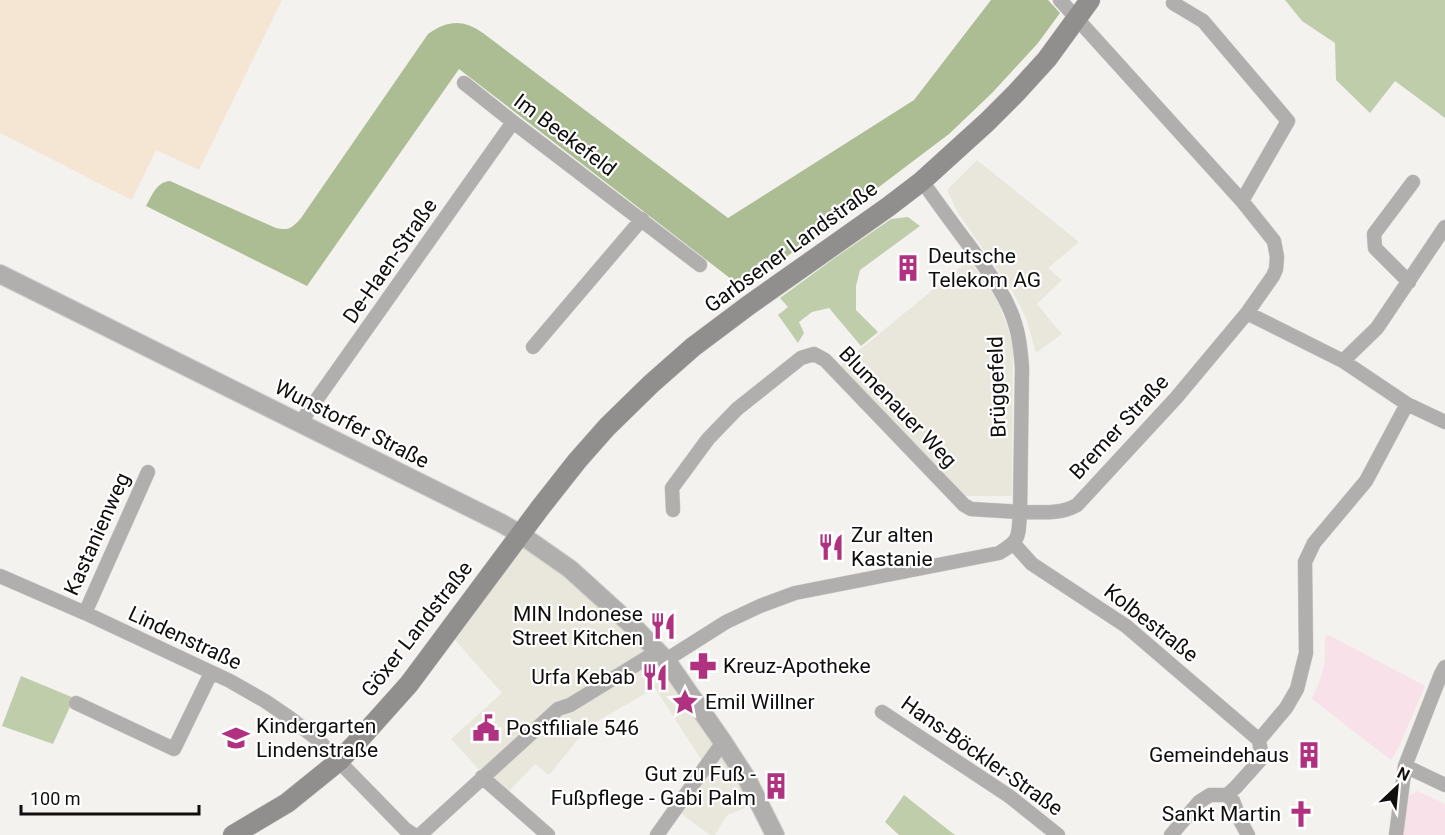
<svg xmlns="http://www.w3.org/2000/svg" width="1445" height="835" viewBox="0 0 1445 835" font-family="Roboto,sans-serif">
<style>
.built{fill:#e9e6db}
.industrial{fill:#f5e6d3}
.education{fill:#f9e1ea}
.green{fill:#bfcdab}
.forest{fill:#acbd94}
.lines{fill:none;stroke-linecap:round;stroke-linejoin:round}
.minor-casing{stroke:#cfcecb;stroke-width:15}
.tertiary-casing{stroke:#cfcecb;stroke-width:20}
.secondary-casing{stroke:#cfcecb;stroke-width:21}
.minor{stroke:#b0afae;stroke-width:14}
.tertiary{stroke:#b0afae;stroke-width:18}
.secondary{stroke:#908f8d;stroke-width:20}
.labels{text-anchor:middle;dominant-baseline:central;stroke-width:4.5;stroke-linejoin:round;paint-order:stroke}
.street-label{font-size:21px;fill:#100f0e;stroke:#fff}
.poi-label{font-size:21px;fill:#100f0e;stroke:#fff;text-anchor:start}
</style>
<rect width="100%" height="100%" fill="#f3f2ef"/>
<path class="built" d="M977,160L1079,242L1048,268L1062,280L1037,304L1062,334L1036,353L1026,318L1013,292L958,213L947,190Z
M969,260L982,277L997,300L1008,328L1013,347L1012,496H965L839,367Z
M528,540L635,628L759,802L726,816L715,835H710L680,813L708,770L655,688L589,726L549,775L535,764L509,791L488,774H483L451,739L502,693L455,640Z"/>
<path class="industrial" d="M0,0H282L199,170L156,150L132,200L0,133Z"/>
<path class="education" d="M1327,634L1425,686L1399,747L1391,760L1312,699L1320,680L1325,661V639Z
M1418,791L1445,804V835H1403L1406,800L1411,794Z"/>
<path class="green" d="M1285,0H1445V118L1395,81L1370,113L1336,80L1335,43L1302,21Z
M908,217L920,226L860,270L856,286V310L878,332L861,346L829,308L812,312L799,322L804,333L798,343L778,315L788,307L780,298L836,257L891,219Z
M21,676L74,698L53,744L2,726Z
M904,795L951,832L955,835H899L885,822Z"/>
<path class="forest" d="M991,0H1048L1060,13L1038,43L992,93L949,134L769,270L735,282L459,69L307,286L146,206C152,196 156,182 170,181L276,228C289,231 292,228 301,218L428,34C448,20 463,19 483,33L728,218L914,100Z"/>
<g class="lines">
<defs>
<path id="minor" d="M1173,3L1203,21L1288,121L1242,201
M464,83L513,122L700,265
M1409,282L1375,248L1374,234L1413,182
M1247,313L1343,361L1407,404L1445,422
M533,347L642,219
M1343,361L1377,328L1445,227
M300,423L513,122
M673,510L672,488L708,439L737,409L801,358L814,354L825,360L964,505L971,509L1020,512L1022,368C1021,354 1020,340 1016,327C1008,296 987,270 968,244C952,223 937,202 922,181
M1014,544L1032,564L1126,626L1259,740
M0,576L85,613L230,681L265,701L290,718L317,739L405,829L414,835
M85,613L148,472
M666,660L726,622L760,606L795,593L999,553C1021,540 1018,537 1020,512C1039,512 1060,515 1077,505L1176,398L1247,313L1273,276L1276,269L1277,257L1274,241L1242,201L1060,0
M76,703L174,749L211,673
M882,712L1009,796L1058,835
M1405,766L1445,785
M482,777L548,835
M1227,795L1236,787L1262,758L1259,740L1286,708L1297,689L1306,653L1305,562L1314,543L1366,481L1407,404
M1227,795L1233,801L1241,822L1248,835
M420,835L558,709L570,705L658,651
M657,835L723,742
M1171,835L1199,802L1210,795H1227
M1396,835L1405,766L1441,674L1445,667"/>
<path id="tertiary" d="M0,274L501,523L520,534L570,569L635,628L666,660L723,742L747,779L775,835"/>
<path id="secondary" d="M233,835L287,803L339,761L358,741L409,684L540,508L577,461L607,427L651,384L693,347L749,305L888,207L922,181L987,122L1016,93L1047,59L1090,0"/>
</defs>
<use href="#minor" class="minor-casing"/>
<use href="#tertiary" class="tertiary-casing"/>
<use href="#secondary" class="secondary-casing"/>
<use href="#minor" class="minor"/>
<use href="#tertiary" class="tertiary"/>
<use href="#secondary" class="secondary"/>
</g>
<defs>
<symbol id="building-bare" viewBox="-9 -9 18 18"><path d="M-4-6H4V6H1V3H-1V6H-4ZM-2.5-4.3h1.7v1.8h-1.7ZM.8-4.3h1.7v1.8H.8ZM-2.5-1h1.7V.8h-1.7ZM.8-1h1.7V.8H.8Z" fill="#af3180" stroke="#fff" stroke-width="2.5" paint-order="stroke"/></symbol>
<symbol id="restaurant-bare" viewBox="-9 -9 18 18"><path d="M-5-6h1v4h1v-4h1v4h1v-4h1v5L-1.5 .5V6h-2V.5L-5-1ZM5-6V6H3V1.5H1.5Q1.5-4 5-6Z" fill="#af3180" stroke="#fff" stroke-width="2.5" paint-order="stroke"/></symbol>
<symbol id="pharmacy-bare" viewBox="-9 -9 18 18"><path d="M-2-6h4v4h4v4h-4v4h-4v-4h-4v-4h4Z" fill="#af3180" stroke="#fff" stroke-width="2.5" paint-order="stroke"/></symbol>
<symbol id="sight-bare" viewBox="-9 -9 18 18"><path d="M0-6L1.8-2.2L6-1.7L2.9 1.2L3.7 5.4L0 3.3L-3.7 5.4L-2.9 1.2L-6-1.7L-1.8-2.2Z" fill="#af3180" stroke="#fff" stroke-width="2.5" paint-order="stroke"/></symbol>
<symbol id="civic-bare" viewBox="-9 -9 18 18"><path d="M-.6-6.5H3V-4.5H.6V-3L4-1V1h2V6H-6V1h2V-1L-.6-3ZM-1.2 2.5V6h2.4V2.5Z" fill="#af3180" stroke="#fff" stroke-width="2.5" paint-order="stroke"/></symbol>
<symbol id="school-bare" viewBox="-9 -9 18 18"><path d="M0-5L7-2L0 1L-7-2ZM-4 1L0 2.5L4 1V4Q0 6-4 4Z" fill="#af3180" stroke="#fff" stroke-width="2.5" paint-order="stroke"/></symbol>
<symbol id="church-bare" viewBox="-9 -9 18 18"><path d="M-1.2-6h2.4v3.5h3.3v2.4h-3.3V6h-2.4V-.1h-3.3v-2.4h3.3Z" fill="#af3180" stroke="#fff" stroke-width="2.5" paint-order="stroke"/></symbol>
</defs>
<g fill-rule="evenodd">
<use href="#building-bare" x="889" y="249" width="38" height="38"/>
<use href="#restaurant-bare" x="812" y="528" width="38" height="38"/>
<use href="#restaurant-bare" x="644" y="607" width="38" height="38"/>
<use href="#pharmacy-bare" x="684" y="647" width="38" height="38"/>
<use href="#restaurant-bare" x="636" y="658" width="38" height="38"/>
<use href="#sight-bare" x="666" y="683" width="38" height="38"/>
<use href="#civic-bare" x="467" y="709" width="38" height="38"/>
<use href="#school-bare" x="217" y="719" width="38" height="38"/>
<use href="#building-bare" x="1290" y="736" width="38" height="38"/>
<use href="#building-bare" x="757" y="767" width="38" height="38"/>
<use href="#church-bare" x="1282" y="795" width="38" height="38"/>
</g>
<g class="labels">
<g class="street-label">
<text transform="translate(565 135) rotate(37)">Im Beekefeld</text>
<text transform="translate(791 247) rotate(-36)">Garbsener Landstraße</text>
<text transform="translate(390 261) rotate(-55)">De-Haen-Straße</text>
<text transform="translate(997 387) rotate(-92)">Brüggefeld</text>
<text transform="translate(898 407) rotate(46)">Blumenauer Weg</text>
<text transform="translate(352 424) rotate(27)">Wunstorfer Straße</text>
<text transform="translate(1119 427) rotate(-47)">Bremer Straße</text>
<text transform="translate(97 534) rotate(-66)">Kastanienweg</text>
<text transform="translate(1151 623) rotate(38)">Kolbestraße</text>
<text transform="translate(417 629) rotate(-52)">Göxer Landstraße</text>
<text transform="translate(185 638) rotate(25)">Lindenstraße</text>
<text transform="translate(982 756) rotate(35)">Hans-Böckler-Straße</text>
</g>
<g class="poi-label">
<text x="928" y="256">Deutsche<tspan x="928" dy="24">Telekom AG</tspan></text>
<text x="851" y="535">Zur alten<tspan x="851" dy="24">Kastanie</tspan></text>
<text x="643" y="614" text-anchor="end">MIN Indonese<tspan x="643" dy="24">Street Kitchen</tspan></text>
<text x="723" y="666">Kreuz-Apotheke</text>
<text x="635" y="677" text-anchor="end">Urfa Kebab</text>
<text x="705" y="702">Emil Willner</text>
<text x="256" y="726">Kindergarten<tspan x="256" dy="24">Lindenstraße</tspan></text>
<text x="506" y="728">Postfiliale 546</text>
<text x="1289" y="755" text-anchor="end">Gemeindehaus</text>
<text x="756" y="774" text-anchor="end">Gut zu Fuß -<tspan x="756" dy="24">Fußpflege - Gabi Palm</tspan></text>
<text x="1281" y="814" text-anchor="end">Sankt Martin</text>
</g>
</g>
<g transform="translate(1397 787) rotate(26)" stroke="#ffffff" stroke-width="4.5" paint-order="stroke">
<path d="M0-4.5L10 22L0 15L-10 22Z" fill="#100f0e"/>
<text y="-9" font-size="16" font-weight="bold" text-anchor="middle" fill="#100f0e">N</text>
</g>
<path d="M21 805v9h178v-9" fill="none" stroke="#100f0e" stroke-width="3"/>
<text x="30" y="805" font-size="18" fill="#100f0e" stroke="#ffffff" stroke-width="4.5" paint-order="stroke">100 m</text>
</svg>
